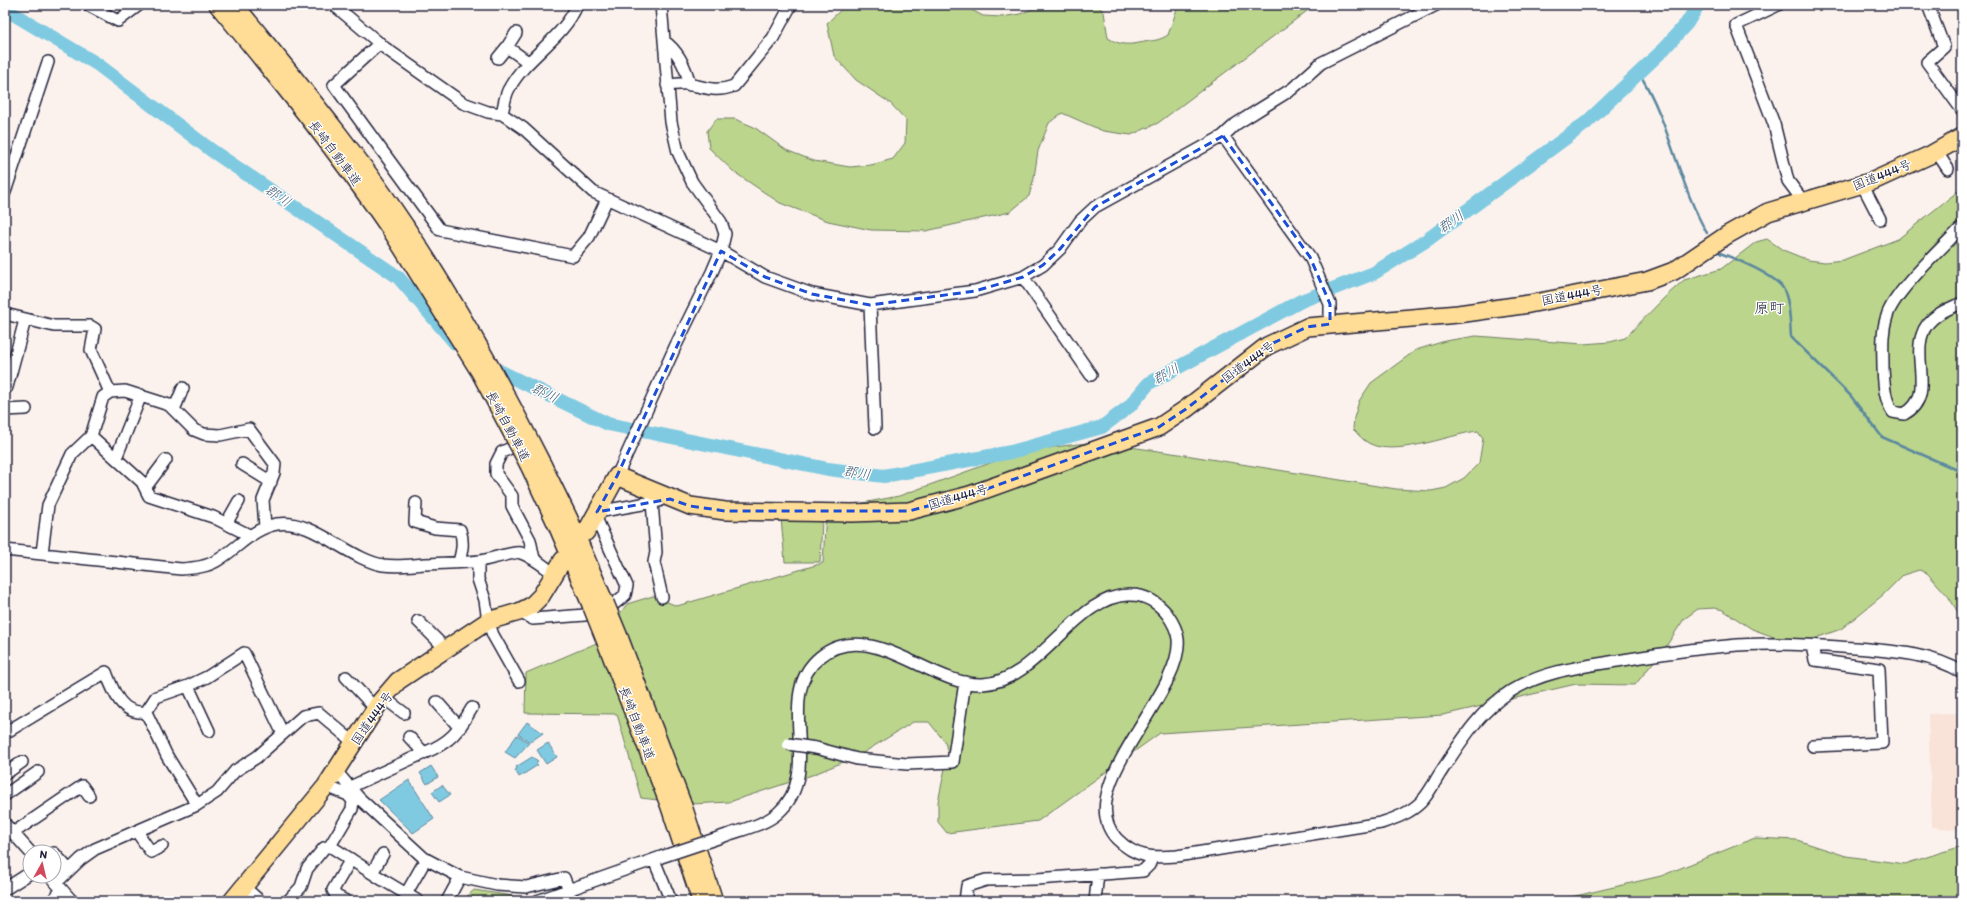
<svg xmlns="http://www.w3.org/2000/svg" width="1967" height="906" viewBox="0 0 1967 906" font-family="Itim,'Klee One',sans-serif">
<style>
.built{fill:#f9e2d7}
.green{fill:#bbd58c;stroke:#6e7c64}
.water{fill:#80cae1;stroke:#5a879f}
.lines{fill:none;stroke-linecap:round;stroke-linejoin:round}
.stream{stroke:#5a879f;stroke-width:2.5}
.river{stroke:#80cae1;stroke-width:14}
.minor-casing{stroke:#22223b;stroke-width:14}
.highway-casing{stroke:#22223b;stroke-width:20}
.minor{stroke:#fff;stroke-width:11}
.highway{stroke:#ffdd96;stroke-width:17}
.minor-bridge-casing{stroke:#22223b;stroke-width:14;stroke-linecap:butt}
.highway-bridge-casing{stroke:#22223b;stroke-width:20;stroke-linecap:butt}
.minor-bridge{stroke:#fff;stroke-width:11}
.highway-bridge{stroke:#ffdd96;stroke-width:17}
.marked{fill:none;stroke:#1d4ed8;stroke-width:3;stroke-dasharray:8 5;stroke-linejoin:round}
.labels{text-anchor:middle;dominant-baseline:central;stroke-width:3;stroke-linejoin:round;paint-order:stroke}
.street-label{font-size:13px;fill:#22223b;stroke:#fff}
.water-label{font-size:14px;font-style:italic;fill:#435d75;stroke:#fff}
.quarter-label{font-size:15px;fill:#22223b;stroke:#fff}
</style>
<rect width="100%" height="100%" fill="#fcf2ed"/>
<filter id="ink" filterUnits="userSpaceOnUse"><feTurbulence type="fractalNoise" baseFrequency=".025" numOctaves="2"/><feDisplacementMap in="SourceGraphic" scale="8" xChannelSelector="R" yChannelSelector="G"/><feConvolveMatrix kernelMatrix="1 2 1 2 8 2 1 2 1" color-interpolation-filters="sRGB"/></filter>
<g filter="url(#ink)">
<path class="built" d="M1962,707V830L1932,827L1928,714L1958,713Z"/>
<path class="green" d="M846,5H962L983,16L1002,17L1020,14L1042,5H1097L1104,12L1108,38C1121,46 1130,45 1144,42C1155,40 1158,41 1168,35L1177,9L1176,5H1315L1158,123L1131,135L1103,131L1062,113L1049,123L1038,151L1034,178L1029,196L1010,212L926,231L871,230L828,221L780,203L734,172L709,148L707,131L716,119H735L754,127L786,150L814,161L850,167L871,165L893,159L905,143L906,120L890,103L856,80L834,56L827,23Z
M1962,188V619L1948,596L1927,573L1919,570L1903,575L1883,595L1841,629L1813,639L1785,641L1752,629L1723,610L1715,608L1698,609L1684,619L1665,648L1635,685L1576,684L1443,715L1160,733L1038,821L947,833L938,822V802L948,754L945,742L929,722H913L858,756L812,775L729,802L692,804L641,798L617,714L525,713L526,673L599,642L627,604L653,596L677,606L823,563L826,510L899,496L1004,458L1054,447L1095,442L1179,454L1396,489L1431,491L1446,488L1464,478L1479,463L1483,438L1478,431C1449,434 1389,461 1364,440C1360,437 1357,433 1353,429L1354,418L1359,401L1371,383L1416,350L1445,341L1476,336L1583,344L1610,342L1625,338L1666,296L1684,280L1721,269L1756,242L1767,239L1783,250L1808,260L1825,262L1843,260L1898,239Z
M781,518L822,520L820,562H785Z
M1755,838L1797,840L1846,856L1905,864L1958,847L1962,848V901H1554L1661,876Z
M474,890L513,896L509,901H462Z"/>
<path class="water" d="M527,722L543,733L530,742L518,734Z
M517,735L529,743L515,758L505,752Z
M548,743L557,757L546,764L537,750Z
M532,757L538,761L536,763L538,765L519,777L515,770L517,769L516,767Z
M431,766L438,777L427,784L420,773Z
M409,780L434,819L413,833L379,800Z
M442,785L450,795L439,802L432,792Z"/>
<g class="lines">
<path class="stream" d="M1639,73C1670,122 1678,183 1707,233
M1720,253C1734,258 1778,276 1784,290C1790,303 1790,322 1791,337L1850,395L1882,437L1962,472"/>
<path class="river" d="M5,9L97,64L211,150L398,277L455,343
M487,365L608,424L828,469L884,476L1011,452L1102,427L1130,406L1149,383L1301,301L1374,273L1427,240L1586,123L1661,52L1687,23L1698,5"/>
<defs>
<path id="minor" d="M88,5L118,21L139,5
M334,5L385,48L463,103L488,112L502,114L523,128L593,192L721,251L765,277L812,294L870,305L975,291L1023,277L1043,265L1060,249L1080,221L1095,207L1223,136L1236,124L1292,89L1321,63L1436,5
M1778,5L1736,25L1774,124L1788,181L1803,201
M1928,5L1944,47L1927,62L1962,110
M516,33L507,47L528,62
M664,41C678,51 686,68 690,85
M380,43L334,85L440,230L573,256L589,237L607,199
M498,58L507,47
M667,85C673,85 680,83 687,84C706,87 714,93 734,86L773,38L791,5
M502,114C504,105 505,94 510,87C527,56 564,38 577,5
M1223,136L1310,257L1330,304V324
M1936,151L1948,169
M1862,184L1880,219
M5,192L48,62
M1962,227C1943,247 1894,292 1887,316C1881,333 1883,351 1883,368C1884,384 1884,399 1893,412L1904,414C1935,398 1913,361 1922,335C1927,317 1947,309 1962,303
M1023,277L1091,375
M870,305L875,428
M5,314L54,326H90L95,329L91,350L110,392
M5,387H7L25,320
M169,405H176L183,388
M5,410L26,409
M91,436L142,482L149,496L213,517L251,536
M524,442L502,452L496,464V474L512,496V506L530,540L534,559
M116,458L141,395
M242,464L271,482
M617,476L675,347L712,272L721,251L725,234L721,222L692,182L678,152L671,122L661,5
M145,488L166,460
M652,502L656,552L654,562L662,597
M416,503L415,522L435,528L460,530C464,542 462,551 459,562
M597,512L659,501
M226,524L239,501
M5,550L181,569C194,568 207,567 218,560C238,548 253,528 277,524C312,518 348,559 383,565C397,567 411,565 425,564C443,563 462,563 480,561C487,560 517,551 521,553C533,557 544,566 554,574
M42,553L48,505L72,454L91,436L103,397L110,392L125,391L169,405L194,430L204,434L220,435L249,429L275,464L274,473L263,500L265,527
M478,561V579L485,600L488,621L493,635L519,681
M519,612L533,619L585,615L614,604L625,595L627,586L595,516
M418,621L446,649
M1812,646L1815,660L1879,669L1882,743L1813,746
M346,677L376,709
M188,686L207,677L244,653L283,734
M384,698L404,713
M437,702L460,728
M146,712L167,756L197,805
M5,733L106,672C113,691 121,715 146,712L156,697L188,686L209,731
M409,737L424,753C451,742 458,732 472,708
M816,748L857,759L907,764L953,762L965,682
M336,771L359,798L424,858L460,877L497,885L526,887L564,878L573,901
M5,774L22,762
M350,787L424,753
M5,795L38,772
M5,824L30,852
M137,832L151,852L162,846
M13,833L82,786L89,796
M727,835C744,829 764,825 778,813C826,771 772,696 820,657C870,616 931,687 983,684C1040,681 1076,593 1131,595C1146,595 1158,603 1167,614C1172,621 1177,630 1178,639C1184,694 1069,789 1117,839C1136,858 1152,858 1177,856L1381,823C1396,818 1410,813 1421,802C1428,795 1434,783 1439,775C1460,743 1478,712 1511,691C1543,671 1580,667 1617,661C1653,655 1690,649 1727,646C1769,642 1813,645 1855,648C1891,651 1930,653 1962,672
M330,846L383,880L418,901
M54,853L69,870
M654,860L671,901
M372,873L383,854
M50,876L72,901
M56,883L81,859L95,849L197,805L217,792L235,771L257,757L303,716L319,713L353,742
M243,886L260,901
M5,889L30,873
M406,894L422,866
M52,901L62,890
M288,901L301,887L307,869L324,848L330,846L352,809L353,801L348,795L326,786
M346,901L336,896L333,890L351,859
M447,901L460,877
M537,901L661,857
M965,901L967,886L986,880L1037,879L1143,871L1149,865L1152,858
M1095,901L1098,874"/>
<path id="highway" d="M218,5C279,79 339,153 393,233
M235,5C293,77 354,149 405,226
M542,464L569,519L605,603
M529,465L557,525L592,607
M586,532L617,476L690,506L725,511L852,513L909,511L970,495L1159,427L1186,409L1267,346L1307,327L1458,314L1529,304L1647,281L1674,271L1727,235L1768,212L1873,181L1932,154L1962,137
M619,637L683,806L714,901
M606,642L670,807L701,901
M232,901L326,786L379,703L398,681L488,621L519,612L531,606L541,596L563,560"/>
</defs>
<use href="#minor" class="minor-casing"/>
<use href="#highway" class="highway-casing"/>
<use href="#minor" class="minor"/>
<use href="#highway" class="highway"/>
<defs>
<path id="minor-bridge" d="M788,744L816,748
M661,857L727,835"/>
<path id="highway-bridge" d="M405,226C456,302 500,382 542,464
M393,233L480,372L529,465
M605,603L619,637
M592,607L606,642"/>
</defs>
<use href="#minor-bridge" class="minor-bridge-casing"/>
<use href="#highway-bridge" class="highway-bridge-casing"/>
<use href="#minor-bridge" class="minor-bridge"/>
<use href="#highway-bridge" class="highway-bridge"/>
</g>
</g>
<path class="marked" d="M1223,136L1310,257L1330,304V324L1307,327L1267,346L1186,409L1159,427L970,495L909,511H725L690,506L670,499L597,512L617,476L721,251L765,277L812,294L870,305L975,291L1023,277L1043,265L1060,249L1095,207Z"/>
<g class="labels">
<g class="street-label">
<text transform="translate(335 153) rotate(53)">長崎自動車道</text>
<text transform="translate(1882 175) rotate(-22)">国道444号</text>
<text transform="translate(1572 295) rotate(-11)">国道444号</text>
<text transform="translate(1248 362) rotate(-36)">国道444号</text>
<text transform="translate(508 426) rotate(62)">長崎自動車道</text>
<text transform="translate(958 497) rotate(-16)">国道444号</text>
<text transform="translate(372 718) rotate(-55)">国道444号</text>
<text transform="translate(637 723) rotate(69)">長崎自動車道</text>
</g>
<g class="water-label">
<text transform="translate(278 196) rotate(34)">郡川</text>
<text transform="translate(1451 222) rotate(-36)">郡川</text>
<text transform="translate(1166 374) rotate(-29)">郡川</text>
<text transform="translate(545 393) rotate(26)">郡川</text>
<text transform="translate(857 473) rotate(8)">郡川</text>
</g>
<g class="quarter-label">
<text x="1769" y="308">原町</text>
</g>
</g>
<rect width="1967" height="906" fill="none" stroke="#fff" stroke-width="20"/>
<rect x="10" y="10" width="1947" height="886" fill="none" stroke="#22223b" stroke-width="1.5" filter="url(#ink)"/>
<g transform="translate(42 864) rotate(8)"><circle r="19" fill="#ffffff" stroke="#a7a7b1"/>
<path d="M0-3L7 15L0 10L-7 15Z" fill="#d1495b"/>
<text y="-6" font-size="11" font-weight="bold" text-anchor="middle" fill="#22223b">N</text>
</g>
</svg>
